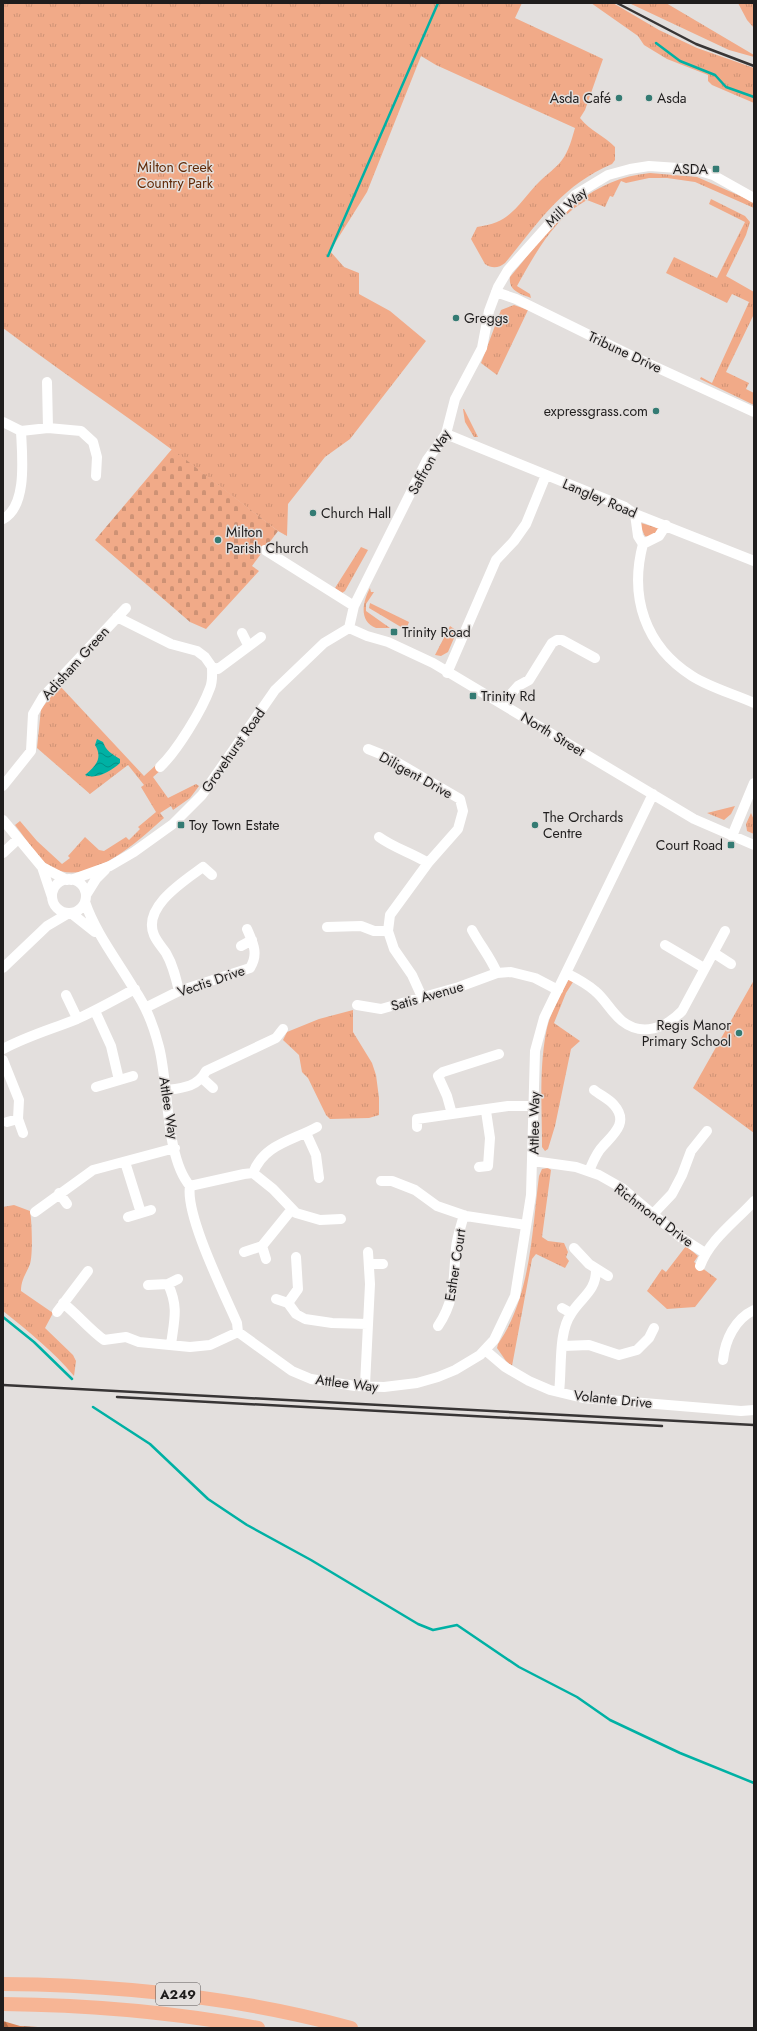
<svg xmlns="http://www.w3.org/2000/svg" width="757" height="2031" viewBox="0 0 757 2031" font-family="Jost,sans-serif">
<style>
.grass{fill:url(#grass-tufts)}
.forest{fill:url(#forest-firs)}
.cemetery{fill:url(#cemetery-stones)}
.water{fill:url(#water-waves)}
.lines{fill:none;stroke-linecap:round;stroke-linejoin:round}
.stream{stroke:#00b1a4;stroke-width:2.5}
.minor{stroke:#fff;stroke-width:10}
.highway{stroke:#f7b595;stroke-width:14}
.rail{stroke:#383535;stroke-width:2.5}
.poi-dot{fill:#347b73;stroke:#e3dfdd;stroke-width:1.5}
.labels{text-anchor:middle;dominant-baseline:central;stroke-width:3;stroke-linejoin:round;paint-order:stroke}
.shield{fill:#e3dfdd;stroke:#5a5757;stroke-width:1}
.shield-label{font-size:13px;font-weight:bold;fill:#1f1d1d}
.poi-label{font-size:14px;fill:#1f1d1d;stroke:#e3dfdd;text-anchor:start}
.park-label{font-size:14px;fill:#602a08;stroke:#e3dfdd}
.street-label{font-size:14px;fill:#1f1d1d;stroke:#e3dfdd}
</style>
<defs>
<pattern id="grass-tufts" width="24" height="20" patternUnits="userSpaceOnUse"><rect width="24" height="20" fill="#f1aa88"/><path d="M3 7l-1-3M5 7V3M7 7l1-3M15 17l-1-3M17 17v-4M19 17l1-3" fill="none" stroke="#ce9275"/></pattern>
<pattern id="forest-firs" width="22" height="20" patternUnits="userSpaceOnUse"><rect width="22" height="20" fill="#da8559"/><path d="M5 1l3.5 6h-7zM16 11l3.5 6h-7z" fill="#b06c49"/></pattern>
<pattern id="cemetery-stones" width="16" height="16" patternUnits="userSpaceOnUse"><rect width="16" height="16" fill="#f1aa88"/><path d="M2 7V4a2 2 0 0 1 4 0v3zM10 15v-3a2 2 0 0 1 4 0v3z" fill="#ce9275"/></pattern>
<pattern id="water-waves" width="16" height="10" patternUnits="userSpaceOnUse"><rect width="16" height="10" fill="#00b1a4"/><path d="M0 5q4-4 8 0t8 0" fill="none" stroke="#028f85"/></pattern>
</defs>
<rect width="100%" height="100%" fill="#e3dfdd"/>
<path class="grass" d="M3,3H522L515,18L603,59L585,110L580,118C590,131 605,136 615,147V160L612,164C561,186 539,222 505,263C499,268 492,269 485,264L471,239L477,227C512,223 517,204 540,181C547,174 556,168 562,160C569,151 572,138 575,128L436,65L421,56L367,192L330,251L344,267L359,273V294L390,311L426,341L350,439L325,457L288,504L287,536L278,531C242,504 207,476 171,449C116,408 58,370 3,328Z
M591,3H613L659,30L697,48L754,68V103L712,85L708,81V75L667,59L644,45L638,36Z
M629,3H666L754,55V57L729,50Z
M738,3H753L754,28L747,20Z
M650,173L697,177L754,202V208L695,182L667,178H649L626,183L621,181L613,197L610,196L605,207L587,200C554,218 535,254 517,286L530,294L531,298C521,294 508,291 510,277C551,228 581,180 650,173Z
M711,199L745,216L750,222L746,235L726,276L754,292V314L726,372L749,383L746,389L754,393V405L700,379L701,377L712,383L749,302L732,294L727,303L666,273L674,257L717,278L745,222L709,204Z
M514,305L528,310L497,375L481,363L501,310Z
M463,409H464L478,437H474L465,422Z
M641,523L658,528L659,531L648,537L645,536L641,528Z
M361,547L368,550L345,591L342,593L335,588Z
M370,588L371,592H374L366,604V611L390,628H376C358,621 363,601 370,588Z
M370,603L409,622L406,630L369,608Z
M450,626L457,631L448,652L441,656L435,655Z
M60,686L144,776L156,765L161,770L153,777L168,798L196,784L199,786L190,798L173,810L171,806L160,813L164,818C139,840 88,889 51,867C39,860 24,836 15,825L20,821L37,841L62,864L70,858L68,856L85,837L99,850L104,851L126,837L129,840L140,829L138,827L156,812L141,787L144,785L128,765L90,794L37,748L41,709Z
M735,806L731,814L724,820L707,813Z
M751,813L754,820V834L747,831L746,824Z
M569,979L573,982L566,993L554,1023L580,1041L571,1049L555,1126L548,1149L545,1151L542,1147C542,1109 539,1070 546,1033C549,1014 560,996 569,979Z
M754,980V1133L693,1088Z
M353,1010V1032L372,1063L376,1075L379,1098V1115L369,1118L330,1119L326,1115L308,1078L302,1072L299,1055L283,1040L287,1032L319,1019Z
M548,1168L551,1170L542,1237L548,1241L564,1243L568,1252L566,1257L569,1261L565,1268L536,1254L532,1259L512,1366L506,1361L497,1348L498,1344C531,1296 532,1231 539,1176L542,1169Z
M14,1205L30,1211C32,1222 33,1255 30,1264C26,1274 21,1280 21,1291L53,1313L45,1328L73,1355L76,1361L74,1376C53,1351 28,1331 3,1311V1207Z
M686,1246L698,1256L694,1262L717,1279L695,1307L667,1309L647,1291L662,1269L666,1272Z"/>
<path class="forest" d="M3,2021L20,2026L56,2028H3Z"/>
<path class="cemetery" d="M172,449L278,531L252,566L259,571L206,629L190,622L95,540Z"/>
<path class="water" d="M97,739L103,742C106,751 112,754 120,759V763C111,771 97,780 85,775C96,766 103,758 95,745Z"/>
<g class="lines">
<path class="stream" d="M656,43L680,61L715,75L726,87L754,97
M328,256L438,3
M3,1317L34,1342L72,1379
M93,1407L150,1444L208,1499L247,1525L311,1560L418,1624L433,1630L457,1625L519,1667L577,1697L610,1720L680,1753L754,1783"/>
<path class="minor" d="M496,292L516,299L634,357L754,412
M47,382L48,428
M3,422L21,431
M21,431L48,428L81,431L93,442L97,457L96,476
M446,434L625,507L635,514L754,561
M635,514L638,536L643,544C629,597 645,646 692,676C711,688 734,694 754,703
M3,519C28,506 22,455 21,431
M643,544L659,536L666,525
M265,550L354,606
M117,617L171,644L197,651L205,657L212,667C212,674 213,681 210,688C202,710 177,751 160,767
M349,628L354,606L427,460L446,434L455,399L482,348L489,311L498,287L508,270L575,195L608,175L630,169L649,166L693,169L713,175L754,198
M349,628L367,636L388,642L433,663L694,819L754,845
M242,633L248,645
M212,667L218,669L261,637
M447,673L496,560L514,541L526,524L546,475
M502,704L518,686L529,680L552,643L557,640H562L595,658
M368,749L388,757L460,799L463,811L458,829L428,863L390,915L388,931L394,949L412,975L422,997
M3,786L31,751L33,714L43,697L126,608
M3,820L42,867L52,897
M732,836L754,783
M379,837C394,848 412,853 428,863
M3,853L18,839
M42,867L67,880
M52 896a17 17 0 1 1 34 0a17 17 0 1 1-34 0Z
M71,880L110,866L134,852L173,824L202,795L275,690L324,643L349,628
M86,895L96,879L105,870
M85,902C96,934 117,960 134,989C146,1006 154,1027 159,1047C169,1085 165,1157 190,1186C185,1215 224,1293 237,1323L238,1332L292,1371L311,1379L355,1386L384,1387L417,1383L438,1377L455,1370L480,1355L494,1340L515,1296L531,1195L535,1051L544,1018L653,794
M71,913L95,932
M327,927L361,926L374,931H388
M472,930C480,945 491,958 497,973
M665,945L704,968
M241,946L252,940
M714,953L731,964
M3,968L47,926L69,913
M566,973C576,978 586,983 595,991C605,999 611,1012 622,1021C642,1037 666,1028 682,1011L725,931
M179,991C176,978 173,965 166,953C162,947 157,942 154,935C142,907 184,881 203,867L212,875
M66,995L77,1018
M357,1005L381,1009L459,987L497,973L511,972L535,978L558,990
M145,1008L179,991L250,968C259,954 253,943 247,929
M95,1011L111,1046L119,1080
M3,1049C27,1036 52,1029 77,1019C97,1010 116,999 135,989
M3,1060L19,1100L18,1119L23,1133
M202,1078L213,1088
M96,1087L133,1076
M166,1090C182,1088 198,1087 206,1071L276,1038L283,1029
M452,1114L447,1096L438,1076L443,1072L499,1054
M7,1122L18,1119
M417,1127V1119L508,1106H535
M306,1133L316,1155L319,1178
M533,1161L576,1167L599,1175L622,1188L680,1237L705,1253
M125,1162L141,1213
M479,1167L488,1166L490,1138L486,1111
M589,1171C593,1162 596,1153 603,1146C614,1134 629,1122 614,1105C609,1099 600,1095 594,1090
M253,1173C264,1144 292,1141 317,1127
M381,1181H392L415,1190L437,1206L466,1216L526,1225
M190,1186L244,1174L253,1173L273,1189L296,1213L320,1220L341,1219
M59,1193L67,1204
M35,1212L93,1170L175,1148
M654,1213L672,1194L682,1175L691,1151L707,1131
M128,1217L151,1210
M262,1246L292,1209
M574,1248L589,1264L608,1276
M244,1252L262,1246L266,1259
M370,1264H383
M700,1266C710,1239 735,1222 754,1201
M168,1284C179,1308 174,1320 171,1345
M148,1285L168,1284L178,1279
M276,1299L288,1303L296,1314L305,1319L332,1323L368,1324
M63,1303C78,1315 89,1329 104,1340L126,1337L139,1342L190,1347L210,1345L238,1332
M288,1303L298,1289L296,1257
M562,1308L571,1313
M57,1312L88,1271
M438,1326C456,1299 453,1279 456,1248C457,1237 461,1226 464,1215
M563,1346L589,1345L619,1355L637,1350L649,1338L654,1328
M485,1350L505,1367L529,1381L550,1390L583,1398L741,1411L754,1410
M723,1360C725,1340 735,1319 754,1310
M365,1385L370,1284L368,1252
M559,1392C562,1370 558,1332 571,1314C581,1297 596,1292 596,1270"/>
<path class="highway" d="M3,1984C120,1985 238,1997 351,2028
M3,2004C89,2005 174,2012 258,2028"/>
<path class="rail" d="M617,3L696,44L754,66
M3,1385L754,1425
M117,1397L662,1426"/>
</g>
<g class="poi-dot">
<circle cx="619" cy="98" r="4"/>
<circle cx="649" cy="98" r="4"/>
<rect x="712" y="165" width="8" height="8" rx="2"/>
<circle cx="456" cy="318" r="4"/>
<circle cx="656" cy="411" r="4"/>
<circle cx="313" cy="513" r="4"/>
<circle cx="218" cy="540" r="4"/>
<rect x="390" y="628" width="8" height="8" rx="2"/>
<rect x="469" y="692" width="8" height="8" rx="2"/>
<rect x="177" y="821" width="8" height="8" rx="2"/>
<circle cx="535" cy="825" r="4"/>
<rect x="727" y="841" width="8" height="8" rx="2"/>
<circle cx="739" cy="1033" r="4"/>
</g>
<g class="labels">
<rect class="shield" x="156" y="1983" width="44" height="22" rx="3"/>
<g class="shield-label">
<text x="178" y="1994">A249</text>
</g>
<g class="poi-label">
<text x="611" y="98" text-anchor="end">Asda Café</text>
<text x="657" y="98">Asda</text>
<text x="708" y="169" text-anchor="end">ASDA</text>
<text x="464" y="318">Greggs</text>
<text x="648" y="411" text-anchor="end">expressgrass.com</text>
<text x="321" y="513">Church Hall</text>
<text x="226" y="532">Milton<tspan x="226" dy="16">Parish Church</tspan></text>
<text x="402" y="632">Trinity Road</text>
<text x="481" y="696">Trinity Rd</text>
<text x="543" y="817">The Orchards<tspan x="543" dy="16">Centre</tspan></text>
<text x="189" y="825">Toy Town Estate</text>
<text x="723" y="845" text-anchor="end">Court Road</text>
<text x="731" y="1025" text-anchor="end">Regis Manor<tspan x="731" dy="16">Primary School</tspan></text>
</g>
<g class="park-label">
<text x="175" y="167">Milton Creek<tspan x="175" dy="16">Country Park</tspan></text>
</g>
<g class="street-label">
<text transform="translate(566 207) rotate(-43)">Mill Way</text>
<text transform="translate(625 352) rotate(25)">Tribune Drive</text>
<text transform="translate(429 462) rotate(-61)">Saffron Way</text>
<text transform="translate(600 498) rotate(23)">Langley Road</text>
<text transform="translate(75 663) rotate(-48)">Adisham Green</text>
<text transform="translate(553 734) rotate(31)">North Street</text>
<text transform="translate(233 750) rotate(-55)">Grovehurst Road</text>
<text transform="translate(416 775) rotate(29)">Diligent Drive</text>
<text transform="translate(211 981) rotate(-19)">Vectis Drive</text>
<text transform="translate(427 996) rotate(-16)">Satis Avenue</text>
<text transform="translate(169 1108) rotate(81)">Attlee Way</text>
<text transform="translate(534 1123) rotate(-89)">Attlee Way</text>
<text transform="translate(654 1215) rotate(37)">Richmond Drive</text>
<text transform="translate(455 1265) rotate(-81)">Esther Court</text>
<text transform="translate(347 1383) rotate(7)">Attlee Way</text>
<text transform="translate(613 1399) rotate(6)">Volante Drive</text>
</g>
</g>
<rect width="757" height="2031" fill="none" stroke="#1f1d1d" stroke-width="8"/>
</svg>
